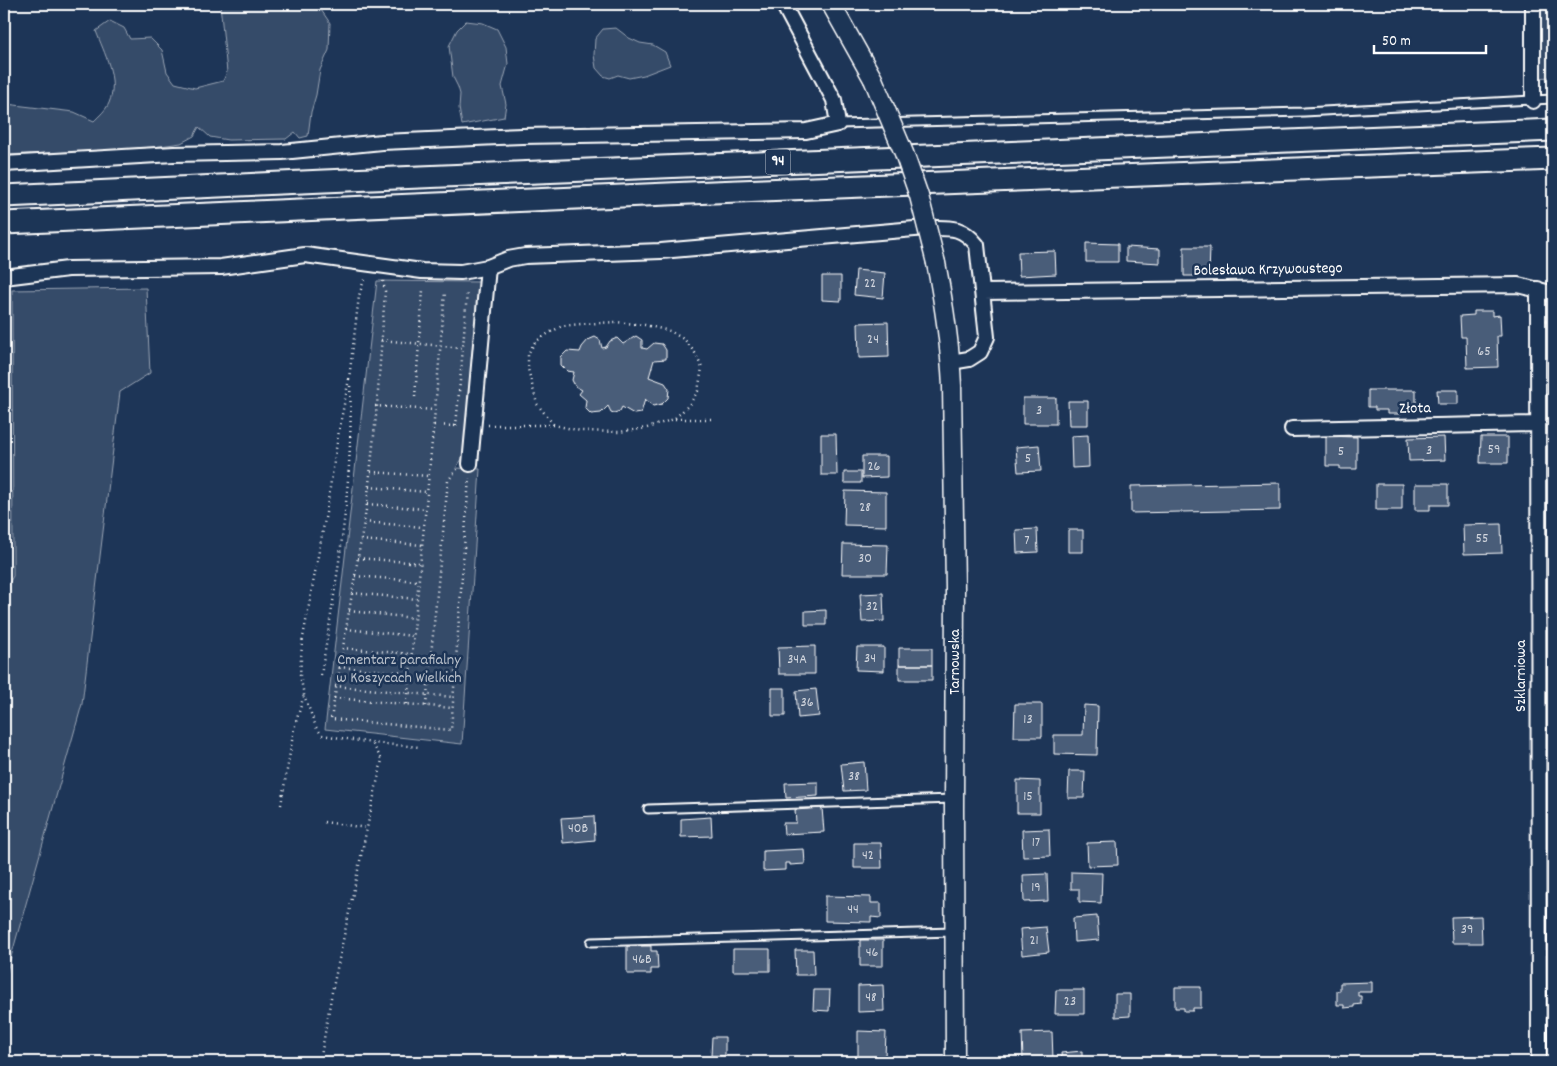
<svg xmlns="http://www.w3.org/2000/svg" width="1557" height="1066" viewBox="0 0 1557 1066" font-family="Dekko,sans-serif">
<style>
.green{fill:#364b69;stroke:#9aa5b4}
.building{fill:#4a5d79;stroke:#fff}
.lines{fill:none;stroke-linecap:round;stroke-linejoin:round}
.service-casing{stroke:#fff;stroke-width:11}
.minor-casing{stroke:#fff;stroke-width:18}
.tertiary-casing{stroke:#fff;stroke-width:21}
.primary-casing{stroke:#fff;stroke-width:25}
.path{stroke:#fff;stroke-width:2.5;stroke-dasharray:1 4;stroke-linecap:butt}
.service{stroke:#1d3557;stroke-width:7}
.minor{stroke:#1d3557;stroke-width:14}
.tertiary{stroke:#1d3557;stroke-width:18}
.primary{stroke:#1d3557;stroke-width:21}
.tertiary-bridge-casing{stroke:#fff;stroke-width:21;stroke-linecap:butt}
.tertiary-bridge{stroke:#1d3557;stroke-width:18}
.labels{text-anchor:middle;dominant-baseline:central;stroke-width:5;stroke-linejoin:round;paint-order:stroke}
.number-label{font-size:14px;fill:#d2d6de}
.shield{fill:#1d3557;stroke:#bbc2cd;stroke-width:1}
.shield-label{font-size:15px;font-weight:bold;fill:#fff}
.street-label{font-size:16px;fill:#fff;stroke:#1d3557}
.park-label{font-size:16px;fill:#b9c0ca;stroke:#1d3557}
</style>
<rect width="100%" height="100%" fill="#1d3557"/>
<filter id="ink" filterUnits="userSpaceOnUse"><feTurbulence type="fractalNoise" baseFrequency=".02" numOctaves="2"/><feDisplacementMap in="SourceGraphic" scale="10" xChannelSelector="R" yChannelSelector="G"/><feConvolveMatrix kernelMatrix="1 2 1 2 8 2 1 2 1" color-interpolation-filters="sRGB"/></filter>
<g filter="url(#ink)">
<path class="green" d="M220,4H317L330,23L329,50L320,70L316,95L311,112L308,136L300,138L295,132L286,139L228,140L210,137L199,127L194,136L181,143L140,149L4,155V105L6,104L74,112L94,121C99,116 106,110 109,103C119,79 104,53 96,31L110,21L124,28L130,39L150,38L162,50L167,72L175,83L195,88L223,81L227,72Z
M1536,4H1553V77L1532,78Z
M466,21L483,23L497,29L506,47L508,64L502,86L506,104L504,117L462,125L459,108L460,94L458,87L453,77L449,46L457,30Z
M616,28L629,38L640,43L653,45L665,52L670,65L644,75L629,78L618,75L610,78L603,76L596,68L594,55L595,39L603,29Z
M377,281L479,282L464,456L456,468L480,469L462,744L325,729Z
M146,288L150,373L120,392L82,704L4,982V592L13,576L12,290Z"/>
<path class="building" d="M1086,243L1118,244V262H1086Z
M1126,247L1160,249V263L1126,261Z
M1184,247H1210L1209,276H1184Z
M1055,251L1056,274L1019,276L1018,252Z
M856,270L885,273L883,298L854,295Z
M822,276H841V301L822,300Z
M1474,311H1492V316L1500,315L1501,336H1497L1498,367L1467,368L1466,337H1461L1460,316L1474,315Z
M888,322L889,357L859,358L858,323Z
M636,336L642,340V348L647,349L654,343L662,344L666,350V359L654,360L649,377L665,383L669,389L668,398L662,404L653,406L645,399L641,413L634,414L622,407L620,411L614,413L611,412L608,406L601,413L591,414L585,408L586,400L579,394L582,390L575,386L572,380L574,372L567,371L561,365V357L567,351L580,352L582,347L588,340L595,337L600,340L602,348L606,347L610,341L617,338L623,344Z
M1368,390H1416V410H1402V414H1387V410H1375V407H1368Z
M1437,390H1458V404H1438Z
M1023,398H1056V424H1023Z
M1068,401H1088V425H1069Z
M821,434H836L837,475H821Z
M1088,435L1089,467L1072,468L1071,436Z
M1326,436L1357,437V469H1340V466H1326Z
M1444,437L1445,460L1409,461L1408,438Z
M1481,437H1508V463H1480Z
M1039,445L1041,471L1018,472L1016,447Z
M862,456H887V477L862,478Z
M844,472H861V483H844Z
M1280,483V510L1131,513V486Z
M1376,484H1402V510H1376Z
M1415,484H1448V505H1430V510H1415Z
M845,491L886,492V526L844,525Z
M1501,524L1502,553L1464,554L1463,525Z
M1037,529L1038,552L1017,553L1016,530Z
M1068,530H1083V552H1068Z
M843,544L888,545L887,574H842Z
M883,593L884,621L862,622L860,594Z
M826,610V625H805V611Z
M815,646V674H779L778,647Z
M857,647H884V671L856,670Z
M899,648H932V665H899Z
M899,665H932V680H899Z
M772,688H785V716H772Z
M816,689L819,716L798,718L796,691Z
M1015,704H1042V737H1014Z
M1084,705L1098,706L1097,755L1054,754V735H1083Z
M864,762L866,790L844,791L841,764Z
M1069,771H1085L1084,798H1068Z
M1017,780L1040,781V813H1017Z
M818,782V796L786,798L785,783Z
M822,808L824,832L784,834L783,823H796L795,810Z
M594,816L595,840L563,843L561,818Z
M711,817L712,836L681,837V819Z
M1049,829L1050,856L1023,857L1022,830Z
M1117,842L1118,865L1088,866L1087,843Z
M854,843H881L882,868H854Z
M804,849L805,864L790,865V863H785V870L763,871V851Z
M1071,872L1102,873L1101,903L1079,902V889H1071Z
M1047,874L1048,901L1024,902L1023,875Z
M825,896L871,897V903H881V918L871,917V922L825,921Z
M1097,916L1099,940L1074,942L1073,918Z
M1481,916L1482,943H1452L1451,917Z
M1046,927L1049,952L1022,955L1020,929Z
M860,940H883V966H860Z
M627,946H651V951H657L658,969H651V974H627Z
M733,949H770V971H733Z
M795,950H813L814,975H796Z
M1372,982V992H1358V996H1361V1004L1354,1005V1007L1344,1008V1005H1337V991H1340V983Z
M883,985L884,1011L858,1012V986Z
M1175,987H1201V1008H1193V1011H1184V1008H1175Z
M814,990H830L829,1011L813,1010Z
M1056,990H1084V1014H1055Z
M1115,994H1130V1016L1115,1017Z
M858,1031L886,1032L885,1057H858Z
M1052,1032L1053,1059L1023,1060L1022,1033Z
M712,1037H725V1056H711Z
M1082,1051V1062H1062L1061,1053Z"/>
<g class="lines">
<defs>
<path id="service" d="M838,124L1304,112L1553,99
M648,809L953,799
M591,942L954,932"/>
<path id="minor" d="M1533,101V4
M4,164L174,154L282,152L382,142L522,136L806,131L838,124L834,100L783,4
M4,277L68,269L221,267L305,255L422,271L461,272L488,267
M1538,289L1539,1062
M983,292L1518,285L1547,292H1553
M1292,429L1538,424
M470,464L488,267L508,259L525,256L661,251L926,228C949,228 961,225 977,245L987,337L980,352L969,359L951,362"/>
<path id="tertiary" d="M831,4L873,79
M936,263C944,304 950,344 952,386L955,588L954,809L955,1062"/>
<path id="primary" d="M4,196L324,181L1553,130
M4,223L713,192L1553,159"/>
</defs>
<use href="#service" class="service-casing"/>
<use href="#minor" class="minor-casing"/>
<use href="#tertiary" class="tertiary-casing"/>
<use href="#primary" class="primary-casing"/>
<path class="path" d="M383,281L385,291L377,406L367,504L331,719L451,730L469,478
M381,340L463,348L467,291
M349,379L339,430L326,513L302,643L300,675L304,695L316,727L322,735L372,743L420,747
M349,379L359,296L363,283L367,277
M415,397L423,290
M375,406L435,410
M675,419H715
M434,425L457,426
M488,425H554L581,431L619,432L647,428L674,419L689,405L698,391L702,368L695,353L685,340L670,331L645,325L616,322L581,324L562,326L549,333L535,342L528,354V369L537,404L554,425
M456,426L463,348
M371,472L428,476
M369,487L427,492
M367,504L425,509
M364,522L423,527
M361,540L422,545
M358,558L420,563
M355,576L418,581
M352,593L417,599
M349,611L414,618
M346,629L413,636
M342,648L411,654
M339,667L409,673
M321,675C337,579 354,482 350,384
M335,686L453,697
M334,698L452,708
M407,704L435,410L445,292
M426,706L448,481L457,469
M281,805L294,729L304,695
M324,822L367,828L382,760L372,743
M320,1062L332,992L367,828"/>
<use href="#service" class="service"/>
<use href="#minor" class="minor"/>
<use href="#tertiary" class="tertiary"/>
<use href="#primary" class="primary"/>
<defs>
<path id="tertiary-bridge" d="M873,79L904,153L919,196L936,263"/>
</defs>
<use href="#tertiary-bridge" class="tertiary-bridge-casing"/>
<use href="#tertiary-bridge" class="tertiary-bridge"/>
</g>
</g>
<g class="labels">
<g class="number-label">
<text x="870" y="284">22</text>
<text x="873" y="340">24</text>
<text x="1484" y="352">65</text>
<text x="1039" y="411">3</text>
<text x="1494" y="450">59</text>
<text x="1429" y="451">3</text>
<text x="1341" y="452">5</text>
<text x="1028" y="459">5</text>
<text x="874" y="467">26</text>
<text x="865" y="508">28</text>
<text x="1482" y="539">55</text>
<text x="1027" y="541">7</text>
<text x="865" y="559">30</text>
<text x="872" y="607">32</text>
<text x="870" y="659">34</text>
<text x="797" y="660">34A</text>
<text x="807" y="703">36</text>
<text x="1028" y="720">13</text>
<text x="854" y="777">38</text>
<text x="1028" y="797">15</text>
<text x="578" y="829">40B</text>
<text x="1036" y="843">17</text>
<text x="868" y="856">42</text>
<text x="1036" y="888">19</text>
<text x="853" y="910">44</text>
<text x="1467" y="930">39</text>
<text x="1034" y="941">21</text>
<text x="872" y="953">46</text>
<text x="642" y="960">46B</text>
<text x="871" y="998">48</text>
<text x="1070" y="1002">23</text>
</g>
<rect class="shield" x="765.5" y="149.5" width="25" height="25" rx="4"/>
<g class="shield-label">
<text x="778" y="162">94</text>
</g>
<g class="street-label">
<text transform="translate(1268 270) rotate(-1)">Bolesława Krzywoustego</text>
<text transform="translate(1415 409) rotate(-1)">Złota</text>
<text transform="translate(955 662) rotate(-90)">Tarnowska</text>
<text transform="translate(1521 676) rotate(-90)">Szklarniowa</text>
</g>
<g class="park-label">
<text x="399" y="660">Cmentarz parafialny<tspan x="399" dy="18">w Koszycach Wielkich</tspan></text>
</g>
</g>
<rect width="1557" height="1066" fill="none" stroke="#1d3557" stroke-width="20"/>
<rect x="10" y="10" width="1537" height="1046" fill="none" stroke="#fff" stroke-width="2" filter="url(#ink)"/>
<path d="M1374 45v8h112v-8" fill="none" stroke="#ffffff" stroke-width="2.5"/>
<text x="1382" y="45" font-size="15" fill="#ffffff" stroke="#1d3557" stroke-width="4" paint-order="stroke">50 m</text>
</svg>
